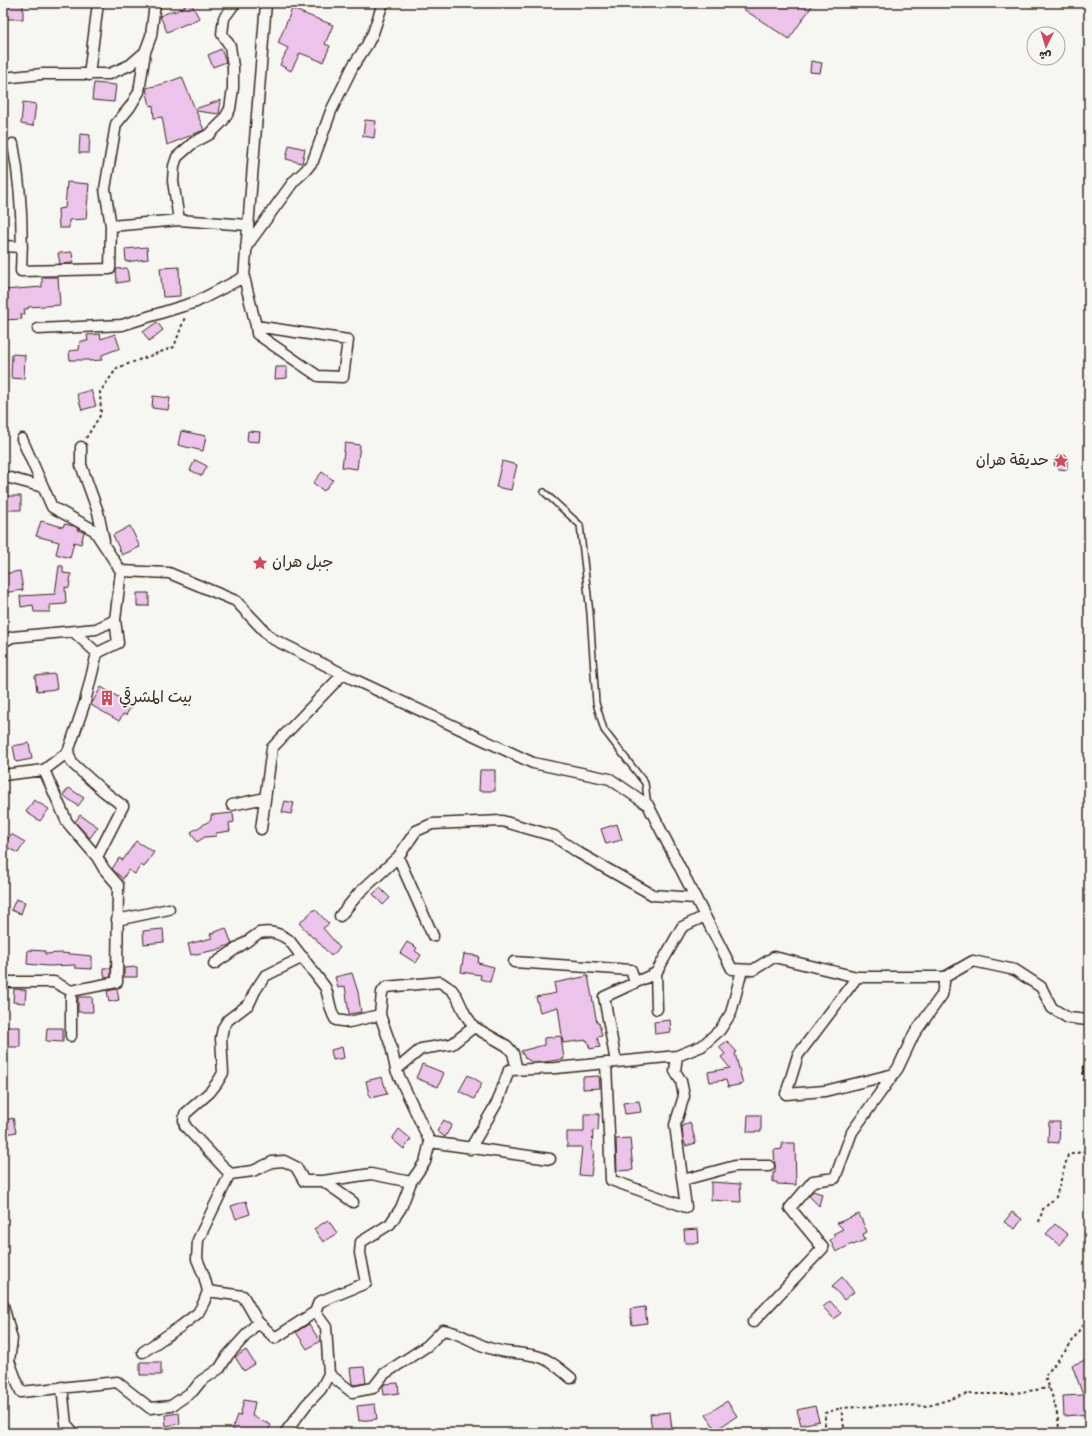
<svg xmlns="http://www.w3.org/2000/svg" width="1092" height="1436" viewBox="0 0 1092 1436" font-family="Dekko,'Playpen Sans Arabic',sans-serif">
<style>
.building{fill:#ecc3eb;stroke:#3b2a1e}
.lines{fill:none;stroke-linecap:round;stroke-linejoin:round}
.lane-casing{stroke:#3b2a1e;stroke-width:8}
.street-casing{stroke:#3b2a1e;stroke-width:13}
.path{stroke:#3b2a1e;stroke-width:2;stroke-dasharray:3 3;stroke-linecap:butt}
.lane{stroke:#f6f6f2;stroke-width:5}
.street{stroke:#f6f6f2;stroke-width:10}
.labels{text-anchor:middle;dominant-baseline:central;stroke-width:4;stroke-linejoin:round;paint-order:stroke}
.poi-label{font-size:16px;fill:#3b2a1e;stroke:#f6f6f2;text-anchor:start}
</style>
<rect width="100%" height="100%" fill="#f6f6f2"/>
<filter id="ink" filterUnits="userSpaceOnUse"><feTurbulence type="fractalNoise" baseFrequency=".025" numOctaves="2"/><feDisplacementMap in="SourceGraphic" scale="8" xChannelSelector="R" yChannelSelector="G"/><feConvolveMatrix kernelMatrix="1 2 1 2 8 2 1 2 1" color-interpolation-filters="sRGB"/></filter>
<g filter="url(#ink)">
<path class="building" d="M3,3H23V19H3Z
M191,3L199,18L188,24V23L167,32L160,16L174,10V12Z
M734,3H814L789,39Z
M292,9L333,25L325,44L330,46L323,62L300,53L291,71L280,65L288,48L278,43Z
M221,49L226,62L213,67L208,55Z
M811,61L822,63L820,73L810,72Z
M182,77L195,109L221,100L219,114L196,111L204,130L167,145L162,117L154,118L153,105L150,106L146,88L163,84Z
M94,83L116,85L114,102L92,100Z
M23,102L36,104L33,126L21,124Z
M365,120L376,121L374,138L363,136Z
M80,134L90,135L89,153H79Z
M289,145L305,149L302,163L286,159Z
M67,182L89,184L86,219L69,220V228H59L58,209L65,208Z
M147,247L148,259L126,262L125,249Z
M72,252L73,263L60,264L58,253Z
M179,267L180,296L163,297L160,268Z
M127,268L129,281L117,283L116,269Z
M42,277H58L60,305L28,307V309H24L25,314H21L22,319L3,320V290L42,287Z
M157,322L163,330L149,341L143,332Z
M100,334L101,339L115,334L120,348L102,355V360L89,361V360H70L69,351L79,350L80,341H88L87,335Z
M12,354L25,355L24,379L11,378Z
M276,367H287V378L275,379Z
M91,390L96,406L82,410L77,394Z
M153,396L170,398L168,410L152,408Z
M181,431L206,436L203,451L178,445Z
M248,431L260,432L259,442L247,441Z
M345,443L360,445L357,469L342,467Z
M1061,454L1067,456V470L1059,469L1054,465L1056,458Z
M195,460L207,466L202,476L190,470Z
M502,461L517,465L511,490L496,487Z
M322,472L333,480L324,491L313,483Z
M3,496H21V510H3Z
M41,521L63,527L64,524L74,526L78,528L77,530L84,532L81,544L74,542L70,558L56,554L59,542L36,536Z
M130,526L140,547L122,555L113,535Z
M59,566H63V573L71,574L69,588L65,587L66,604L50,605V612H34L33,605L21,607L20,596L55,594Z
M20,571L23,590L3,593V574Z
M137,593H149V606H137Z
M55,674L57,689L37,691L35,676Z
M101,687L132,705L126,715L123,714L119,721L91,705Z
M29,743L32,759L16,762L13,746Z
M480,770H495V791H479Z
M69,788L84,798L78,806L63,795Z
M34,800L49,809L40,821L26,812Z
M285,801L294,803L291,814L282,812Z
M233,813L234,822L229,823L230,831L216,833V836L205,837L197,842L191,832L211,820V815Z
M80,815L98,827L90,838L75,822Z
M617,824L622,840L606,844L601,829Z
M11,834L25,842L18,853L4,846Z
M136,841L154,852L144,867L141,865L135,874L128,870L123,879L112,869L119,858L123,860Z
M380,888L390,898L383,905L373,894Z
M16,899L25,902L21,914L11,910Z
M315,909L329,924L323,928L340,948L331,956L314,937L313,938L299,923Z
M226,928L232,944L216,950L191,955L188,944L212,938L210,934Z
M163,929L164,942L144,944L143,931Z
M407,942L417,948L415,951L421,955L416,963L400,953Z
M28,950L45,951V954L61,953L92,956V969L75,968V965L48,966L27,964Z
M464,954L479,956L478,963L494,967L490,982L480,979L481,975L461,972Z
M137,967V977H124V968Z
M103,968H111V977L105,978Z
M352,973L358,992L361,1012L349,1014L345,986L338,988L335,977Z
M588,976L597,1023H599L602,1036L597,1037L600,1047L590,1049L587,1040L563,1043L558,1007L540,1012L536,997L556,993L554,983Z
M14,989L26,990L25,1003L13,1002Z
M117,989L119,1000L109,1002L107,991Z
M78,997H92L93,1012H78Z
M670,1020L671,1032L655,1034L654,1022Z
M4,1027H20V1047H4Z
M47,1028H63V1042L46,1041Z
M561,1036L564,1059L545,1062H532L525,1058L521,1051L544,1045V1038Z
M727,1041L737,1052L735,1053L743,1084L728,1087L726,1080L710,1082L708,1072L730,1068L721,1057L725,1054L719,1047Z
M342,1047L344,1058L333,1060L331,1050Z
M422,1064L444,1073L438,1087L416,1078Z
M468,1075L482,1083L474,1099L459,1091Z
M599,1076L600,1088L583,1089V1077Z
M382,1077L387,1094L370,1098L366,1081Z
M639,1101L641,1112L625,1114L623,1103Z
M584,1114H599L598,1131L593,1130L592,1151H594L591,1176L579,1175L582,1147H567V1132H584Z
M748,1115H761V1132H747Z
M13,1118L16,1132L7,1134L3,1121Z
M444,1120L452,1125L445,1137L437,1131Z
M690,1122L696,1143L686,1146L683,1139L682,1126Z
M1049,1122H1060L1059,1143L1048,1142Z
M399,1129L411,1139L404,1149L392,1139Z
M630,1138L633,1170L617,1171L616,1139Z
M782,1143H795L796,1185L777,1184V1182H773V1173H775V1166L774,1150L782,1149Z
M711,1182L740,1184L741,1202L711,1200Z
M813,1191L822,1194L819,1206L809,1196Z
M246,1201L250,1214L236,1219L231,1206Z
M1012,1212L1022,1219L1015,1229L1004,1222Z
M859,1214L867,1232L863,1234L865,1240L853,1245L852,1244L836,1252L830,1240L835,1237L833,1234L843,1229L837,1223Z
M328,1220L337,1233L323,1242L314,1229Z
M1055,1224L1068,1235L1059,1245L1046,1234Z
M698,1229L699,1243H685L684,1230Z
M842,1277L854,1292L844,1300L832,1286Z
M830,1301L841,1313L834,1319L823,1307Z
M645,1307L647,1323L632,1325L630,1309Z
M309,1324L320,1341L307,1349L296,1332Z
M246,1350L255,1364L244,1371L235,1357Z
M1089,1359V1414L1064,1416L1063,1396L1083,1395L1072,1365Z
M140,1362H161V1375H140Z
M364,1367L366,1383L354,1385L352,1384L350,1368Z
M398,1383L399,1393L384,1395L383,1386L384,1384Z
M244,1400L255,1402L252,1416L271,1425L267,1433H243L232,1429L237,1415L240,1416Z
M727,1401L737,1416L716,1430L706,1415Z
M375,1404L377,1419L359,1421L357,1406Z
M815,1406L819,1421L801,1425L797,1410Z
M670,1412L672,1430L652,1432L650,1414Z
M179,1413L180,1424L166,1426L165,1415Z"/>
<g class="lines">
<defs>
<path id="lane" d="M544,492L580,525L590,613L596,703L604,730L645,783L648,805"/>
<path id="street" d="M89,75L98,3
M3,78L42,74H109L130,65L145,52L151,36L155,3
M13,144C21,186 23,228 21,271L110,269L111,226L105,189L116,124L130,107L139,92L145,52
M179,220L173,181L174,166L177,157L193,143L210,134L223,121L230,109L233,88V67L230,46L222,34L224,18L235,3
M111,226L179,220L248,225
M3,246L22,247
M246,247L294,181L305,171L313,161L331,111L353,66L367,45L373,33L383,3
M256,326L348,340L343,377L318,376L257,334L256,326L244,277L266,3
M38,329L122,325L196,302L244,277
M22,439L52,507L94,530L121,571
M81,447V465L98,512L104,541
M3,477L10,478L43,487
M74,632L97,653
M3,642L12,637L96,629L115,620L121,571L169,573L236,601L271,638L353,679L533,763L610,779L648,805L732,969L753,970L774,957L857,977H945L973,961L1015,970L1041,987L1052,1008L1068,1018L1089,1020
M3,775L44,770L68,752
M232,805L265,798
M261,829L272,748L343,674
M97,857L123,806L102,790L72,763L68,752L85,702L97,653L118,643L115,620
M398,857L433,936
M340,916L359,893L398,857L416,831L432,824L502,821L554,836L579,853L653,895L695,898
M117,920L169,909
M514,962L631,970L635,983
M214,964L259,933C271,931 279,933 289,940L325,987C330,998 329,1011 336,1020L349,1022L380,1015
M656,973L657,1009
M857,977L798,1055L786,1094L825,1091L894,1074
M3,982H54L71,991L117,982L118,885L104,869L97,857L67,822L44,770
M71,991V1036
M616,1062L604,997L656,973L682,927L705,916
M606,1063L611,1180L686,1207L675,1125L684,1096L681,1081L675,1071L677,1056
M396,1070L421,1049L452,1044L474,1027
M430,1142L550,1159
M470,1149L498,1101L509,1070L556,1068L677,1056L702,1046L720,1030L731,1013L742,970
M230,1174L253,1171L272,1162L284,1161L296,1167L304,1181H323L371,1174L411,1182L425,1162L430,1142L396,1070L391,1046L380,1015L382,992L386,987L440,982L452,990L457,997L465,1014L474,1027L507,1046L513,1053L517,1070
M683,1180L735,1166H769
M323,1181L353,1202
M3,1305L12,1339L9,1361L21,1392L117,1382L150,1408L171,1406L193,1391L201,1381L220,1368L228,1355L258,1322L243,1296L208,1291
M258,1322L275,1338L315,1312
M753,1322L823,1248L790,1208L813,1181L835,1178L852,1132L898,1068L914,1034L942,995L945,977
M143,1352L181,1326L198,1313L204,1302L208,1291L204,1276L197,1259L198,1240L230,1174L185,1126L184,1120L185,1114L210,1092L217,1083L223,1073L221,1038L223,1028L228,1020L249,1004L255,991L265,976L303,957
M329,1374L352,1392L373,1388L384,1374L427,1346L443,1330C460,1332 473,1343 489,1348C505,1354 524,1352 540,1357C551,1360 562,1371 571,1378
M62,1387L66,1424L74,1433
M285,1433L306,1405L321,1389L329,1374L326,1327L315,1312L319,1302L366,1283L360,1253L361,1242L390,1224L401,1208L411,1182"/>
</defs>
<use href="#lane" class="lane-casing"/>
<use href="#street" class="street-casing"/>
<path class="path" d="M86,438L101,414L100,392L117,368L174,347L185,317
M1089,1049L1083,1071L1087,1107L1089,1108
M1083,1071H1089
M1039,1222L1043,1209L1056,1197L1068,1155L1089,1150
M811,1433L825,1429V1413L841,1408
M845,1433L841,1408L894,1405L928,1406L967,1394H1008L1049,1388
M1059,1433C1059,1413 1052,1395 1045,1376L1070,1345L1081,1327L1089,1317"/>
<use href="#lane" class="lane"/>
<use href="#street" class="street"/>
</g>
</g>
<defs>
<symbol id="sight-bare" viewBox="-9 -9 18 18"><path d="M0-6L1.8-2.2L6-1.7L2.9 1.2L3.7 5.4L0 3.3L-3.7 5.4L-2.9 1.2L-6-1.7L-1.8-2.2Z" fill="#d1495b" stroke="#f6f6f2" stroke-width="2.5" paint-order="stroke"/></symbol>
<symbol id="building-bare" viewBox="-9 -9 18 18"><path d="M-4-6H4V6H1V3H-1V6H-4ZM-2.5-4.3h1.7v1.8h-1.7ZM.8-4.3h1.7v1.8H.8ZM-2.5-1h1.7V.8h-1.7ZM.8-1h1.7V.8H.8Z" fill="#d1495b" stroke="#f6f6f2" stroke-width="2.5" paint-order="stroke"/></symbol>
</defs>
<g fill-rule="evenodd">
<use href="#sight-bare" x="1050" y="450" width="22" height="22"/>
<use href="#sight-bare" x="249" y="552" width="22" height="22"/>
<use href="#building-bare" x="96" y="687" width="22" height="22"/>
</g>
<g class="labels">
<g class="poi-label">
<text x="1049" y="461" text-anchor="end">حديقة هران</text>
<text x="272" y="563">جبل هران</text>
<text x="119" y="698">بيت المشرقي</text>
</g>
</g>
<rect width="1092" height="1436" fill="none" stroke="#f6f6f2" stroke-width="16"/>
<rect x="8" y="8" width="1076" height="1420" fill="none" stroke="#3b2a1e" stroke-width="1.5" filter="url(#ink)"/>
<g transform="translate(1046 46) rotate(185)"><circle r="19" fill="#f6f6f2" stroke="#aba49d"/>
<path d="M0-3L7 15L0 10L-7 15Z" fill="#d1495b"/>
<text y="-6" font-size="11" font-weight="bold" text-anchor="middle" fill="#3b2a1e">ش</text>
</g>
</svg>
